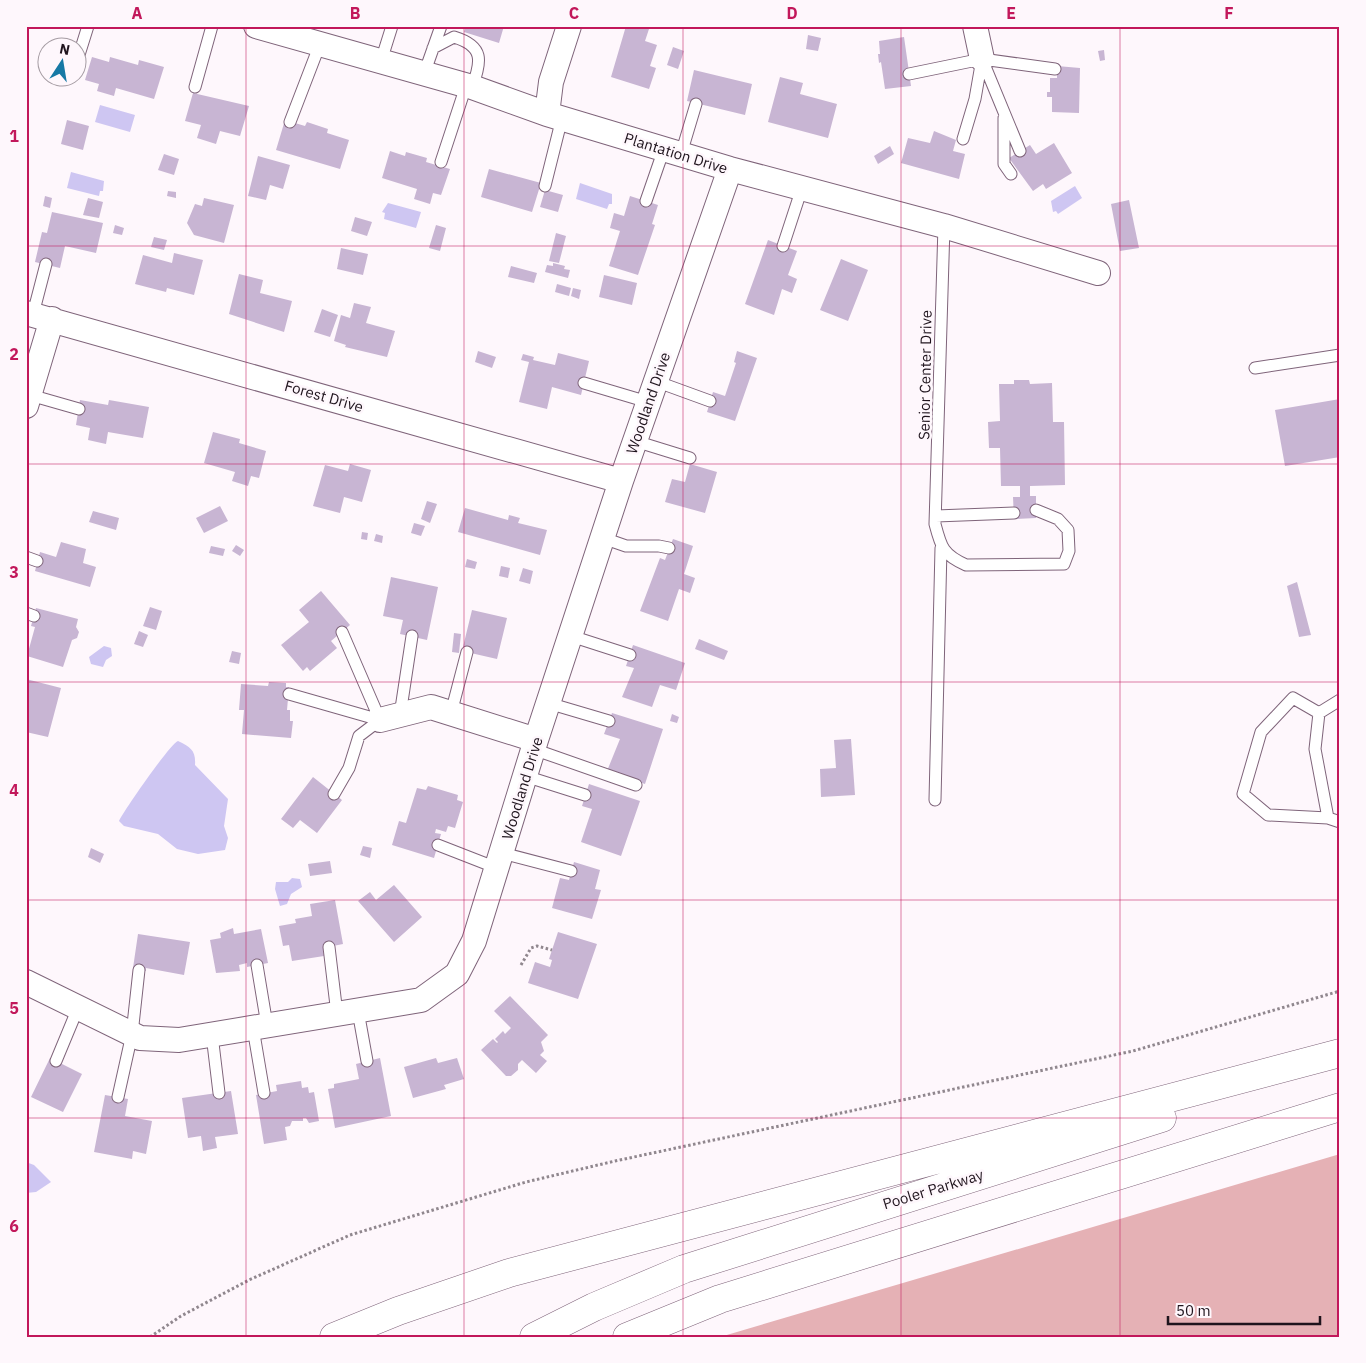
<svg xmlns="http://www.w3.org/2000/svg" width="1366" height="1363" viewBox="0 0 1366 1363" font-family="'IBM Plex Sans',sans-serif">
<style>
.forest{fill:#e5b1b5}
.water{fill:#cec6f2}
.building{fill:#c8b5d3}
.lines{fill:none;stroke-linecap:round;stroke-linejoin:round}
.lane-casing{stroke:#7f647a;stroke-width:13}
.street-casing{stroke:#7f647a;stroke-width:26}
.primary-casing{stroke:#7f647a;stroke-width:29}
.path{stroke:#90878e;stroke-width:3;stroke-dasharray:2.5 2.5;stroke-linecap:butt}
.lane{stroke:#fff;stroke-width:11}
.street{stroke:#fff;stroke-width:24}
.primary{stroke:#fff;stroke-width:28}
.grid{fill:none;stroke:#c2185b;stroke-width:1;stroke-opacity:0.55}
.labels{text-anchor:middle;dominant-baseline:central;stroke-width:5;stroke-linejoin:round;paint-order:stroke}
.street-label{font-size:15px;fill:#1f141d;stroke:#fef7fc}
.neatline{fill:none;stroke:#c2185b;stroke-width:2}
.grid-label{font-size:16px;text-anchor:middle;font-weight:bold;fill:#c2185b}
</style>
<rect width="100%" height="100%" fill="#fef7fc"/>
<path class="forest" d="M1340,1154V1337H720Z"/>
<path class="water" d="M100,105L135,115L130,132L95,122Z
M71,172L104,181L103,191H100L99,196L67,188Z
M580,183L612,194V204H609L607,209L576,199Z
M1075,186L1082,198L1058,214L1056,211L1053,212L1051,201Z
M388,203L421,212L416,228L384,219L385,213L382,212Z
M104,646L111,648L112,656L106,660L103,667L91,664L89,657Z
M178,741C191,747 196,751 195,765L228,799L224,826L228,838L225,850L198,854L177,849L158,834L124,826L119,821C125,809 170,744 178,741Z
M292,878L300,879L302,887L291,894L287,904L280,906L275,889L276,882H288Z
M26,1162L34,1165L51,1182L36,1192L26,1193Z"/>
<path class="building" d="M466,26H504L499,43L464,32Z
M626,26H650L645,41L657,45L650,66L656,68L649,89L611,77Z
M808,35L821,38L818,51L806,49Z
M904,37L911,86L885,89L881,62L879,63L878,54H880L879,41Z
M673,47L684,51L678,69L667,65Z
M1104,50L1105,60L1100,61L1098,51Z
M92,57L109,62L110,57L138,65L139,60L164,67L154,99L116,88L114,96L97,91L99,84L85,80Z
M1057,66L1080,68L1079,113L1052,112V97H1047V92H1050V78H1057Z
M694,70L752,84L745,115L687,101Z
M780,77L803,83L800,94L837,104L828,138L768,122Z
M193,93L249,106L240,136L220,131L216,144L197,138L201,125L185,121Z
M67,120L89,126L83,150L61,144Z
M285,120L305,126L307,122L328,129L327,133L349,140L340,169L276,150Z
M934,131L956,140L953,151L965,154L959,179L901,163L908,138L930,143Z
M1054,143L1072,173L1046,189L1043,184L1033,191L1009,158L1030,145L1036,154Z
M890,146L894,154L878,164L874,156Z
M390,151L405,156L406,152L427,158L426,162L450,169L441,195L433,193L430,204L414,199L417,189L382,178Z
M164,154L179,159L174,175L158,170Z
M258,156L290,165L283,189L270,185L266,200L248,196Z
M489,169L541,183L532,212L481,197Z
M545,190L563,195L558,212L540,207Z
M168,191L176,192V198L167,196Z
M45,196L52,198L50,208L43,206Z
M630,196L658,205L652,224L655,225L638,275L609,266L620,231L610,228L614,213L624,216Z
M88,198L103,202L99,218L83,215Z
M204,198L234,205L224,243L194,235L187,223L195,204L202,206Z
M1129,200L1139,248L1120,251L1111,204Z
M52,212L103,223L96,253L65,246L60,268L35,262L42,232L47,233Z
M355,217L372,222L367,236L351,231Z
M115,225L124,228L122,235L113,233Z
M436,225L446,228L440,251L429,248Z
M556,233L566,236L559,263L549,261Z
M154,237L167,240L164,250L151,247Z
M768,240L797,251L788,275L797,279L792,293L782,289L774,315L745,304Z
M341,248L368,254L363,275L337,269Z
M174,253L203,260L194,295L167,288L166,292L135,284L143,255L172,263Z
M841,259L868,270L848,321L820,310Z
M553,263L565,266L564,269L570,270L568,278L545,272L547,265L553,266Z
M511,266L537,273L534,283L508,277Z
M239,274L263,280L260,293L292,301L284,332L229,314Z
M604,275L637,283L632,305L599,297Z
M557,284L571,288L569,296L555,292Z
M573,288L581,290L579,299L571,296Z
M354,303L371,307L366,323L395,331L387,357L345,347L346,345L334,341L341,315L350,318Z
M322,309L338,315L330,337L314,332Z
M478,351L496,357L492,368L475,362Z
M737,351L757,358L735,421L707,412L713,392L725,396L736,363L734,362Z
M558,353L589,361L581,395L552,387L547,409L519,402L529,362L521,360L523,354L534,357L533,360L555,365Z
M1014,380H1029L1030,384L1052,383L1053,422H1064L1065,485L1030,486V496H1036V518L1014,519L1013,497H1020V486H1001L1000,448H989L988,422L1000,421L999,384H1014Z
M1340,399V457L1285,466L1275,410Z
M80,400L108,405L109,400L149,407L143,438L108,432L106,444L88,440L90,428L76,425Z
M213,432L240,439L239,443L266,451L259,478L251,476L248,486L232,481L235,472L204,463Z
M350,464L371,470L362,502L344,497L340,513L313,506L325,465L348,471Z
M690,464L717,472L705,513L665,502L672,479L685,482Z
M427,501L437,504L430,523L421,519Z
M220,506L228,521L204,533L196,518Z
M465,508L508,520L509,515L520,518L518,523L547,530L540,555L458,532Z
M93,511L119,518L116,530L89,522Z
M414,523L425,526L421,536L411,533Z
M362,532L368,533L367,540L361,539Z
M376,534L383,536L382,543L374,541Z
M673,539L693,546L684,574L695,578L690,593L679,589L668,621L640,611L660,558L665,560Z
M61,542L86,549L83,563L96,567L90,587L35,571L40,552L56,557Z
M236,545L244,550L240,556L232,551Z
M211,546L225,549L223,556L209,553Z
M467,559L477,562L475,569L465,567Z
M501,566L510,568L508,578L499,576Z
M523,568L533,571L530,584L519,581Z
M391,577L438,587L427,640L400,634L403,620L383,616Z
M1297,582L1311,635L1299,637L1287,586Z
M321,591L350,625L331,641L337,648L310,671L307,667L303,671L281,645L309,622L299,610Z
M150,607L162,611L156,630L143,626Z
M36,608L78,619L76,627L79,632L77,638L72,640L63,667L27,656L35,627L31,626Z
M472,610L507,618L497,659L462,651Z
M139,631L148,635L143,647L134,644Z
M454,633L461,634L459,653L452,652Z
M699,639L728,651L724,660L695,649Z
M633,645L685,663L676,690L660,685L652,707L622,697L634,668L626,666Z
M232,651L241,653L239,664L229,662Z
M26,679L61,688L48,737L26,732Z
M269,682L286,683V687H289L287,710H290V721H293L291,738L242,734L244,710H239L241,684L268,686Z
M612,713L663,729L645,784L607,771L620,739L604,734Z
M672,714L679,717L677,723L670,721Z
M851,739L855,795L821,797L820,769L836,768L834,740Z
M313,777L342,800L317,833L300,820L293,828L281,819Z
M589,784L640,801L621,856L581,842L592,809L582,806Z
M428,786L458,795L457,800L463,802L455,828L448,826L446,832L436,829L435,833L441,834L434,858L392,845L399,821L406,823L417,788L426,790Z
M363,846L372,848L370,858L360,855Z
M91,848L104,854L100,863L88,857Z
M330,861L332,873L310,876L308,864Z
M574,862L600,870L595,889L601,890L592,919L552,908L560,878L569,880Z
M394,885L422,917L394,942L358,901L370,892L376,900Z
M335,900L343,944L323,948L324,956L292,961L289,945L283,946L279,926L296,923L295,919L312,916L310,904Z
M233,928L234,934L261,929L268,963L247,967V963L239,965L240,971L216,973L210,940L221,938L220,933Z
M558,932L597,944L578,999L528,983L535,962L550,967L552,960L549,959Z
M138,934L190,942L184,975L146,968V971L133,968Z
M510,996L548,1035L541,1042L544,1051L540,1055L547,1061L536,1073L522,1060L518,1064V1070L511,1076H506L481,1050L493,1039L497,1043L498,1042L495,1039L503,1031L505,1034L511,1028L494,1011Z
M50,1058L82,1074L63,1112L31,1097Z
M380,1058L391,1116L335,1128L328,1089L334,1088V1084L359,1079L356,1064Z
M436,1058L438,1063L457,1058L464,1079L444,1085L446,1089L413,1098L404,1067Z
M301,1081L302,1088L308,1087L309,1093L314,1092L319,1121L309,1123L306,1118H303V1121H292L290,1126L285,1127L287,1140L264,1144L256,1095L277,1091L276,1085Z
M231,1091L238,1134L215,1137L217,1148L203,1151L201,1136L188,1138L182,1098Z
M105,1095L128,1099L125,1116L152,1121L146,1154L133,1151L132,1159L94,1152Z"/>
<g class="lines">
<defs>
<path id="lane" d="M433,48L454,37C484,46 482,61 472,87
M78,58L88,26
M982,59L1020,151
M381,61L392,26
M424,74L441,26
M909,74L982,59L1055,69
M195,87L212,26
M1004,118V164L1011,174
M290,122L320,44
M963,139L975,99L982,59
M681,154L696,104
M441,162L466,86
M545,186L562,118
M646,201L664,149
M944,226L935,524C941,547 943,555 966,565L1064,564L1069,551L1068,530L1058,519L1036,510
M783,246L802,188
M33,314L46,264
M1255,368L1340,355
M655,381L710,401
M584,383L648,402
M30,395L79,409
M635,441L690,458
M936,516L1014,513
M603,538L626,546H659L669,548
M26,557L37,561
M26,613L34,616
M342,632L380,720
M571,636L630,655
M289,694L380,720
M1340,700L1319,713L1315,749L1328,818L1340,822
M548,703L609,721
M451,713L467,652
M1319,713L1293,698L1261,732L1243,794L1268,815L1328,818
M400,715L412,636
M533,749L636,785
M525,776L585,795
M334,794L349,768L359,736L380,720
M935,800L941,548
M438,845L497,868
M502,853L571,871
M329,947L337,1014
M257,965L267,1025
M358,1011L367,1061
M253,1028L264,1093
M212,1035L219,1093
M56,1061L78,1008
M118,1097L132,1034L139,970"/>
<path id="street" d="M256,26L472,87L547,114L730,169L944,226L1098,273
M975,26L982,59
M547,114L551,82L569,26
M26,313L621,481
M26,406L52,319
M380,720L431,707L536,740
M26,982L140,1038L179,1040L421,1000L457,974L474,941L536,740L621,481L730,169"/>
<path id="primary" d="M334,1337L398,1311L509,1273L1340,1053
M534,1337L594,1307L684,1269L1162,1118
M627,1337L720,1299L1340,1107"/>
</defs>
<use href="#lane" class="lane-casing"/>
<use href="#street" class="street-casing"/>
<use href="#primary" class="primary-casing"/>
<path class="path" d="M521,965L531,948L537,946L552,950
M150,1337L181,1316L249,1280L350,1235L526,1182L615,1161L1133,1051L1340,991"/>
<use href="#lane" class="lane"/>
<use href="#street" class="street"/>
<use href="#primary" class="primary"/>
</g>
<path class="grid" d="M246,26V1337M464,26V1337M683,26V1337M901,26V1337M1120,26V1337M26,246H1340M26,464H1340M26,682H1340M26,900H1340M26,1118H1340"/>
<g class="labels">
<g class="street-label">
<text transform="translate(676 153) rotate(17)">Plantation Drive</text>
<text transform="translate(925 375) rotate(-89)">Senior Center Drive</text>
<text transform="translate(324 396) rotate(16)">Forest Drive</text>
<text transform="translate(648 403) rotate(-71)">Woodland Drive</text>
<text transform="translate(522 788) rotate(-73)">Woodland Drive</text>
<text transform="translate(933 1189) rotate(-17)">Pooler Parkway</text>
</g>
</g>
<rect width="1366" height="1363" fill="none" stroke="#fef7fc" stroke-width="55"/>
<g transform="translate(62 62) rotate(12)"><circle r="24" fill="#fef7fc" stroke="#a59ca3"/>
<path d="M0-4L9 19L0 12L-9 19Z" fill="#1679a5"/>
<text y="-8" font-size="14" font-weight="bold" text-anchor="middle" fill="#1f141d">N</text>
</g>
<path d="M1168 1316v8h152v-8" fill="none" stroke="#1f141d" stroke-width="2.5"/>
<text x="1176" y="1316" font-size="15" fill="#1f141d" stroke="#fef7fc" stroke-width="4" paint-order="stroke">50 m</text>
<rect x="28" y="28" width="1310" height="1308" class="neatline"/>
<g class="grid-label">
<text x="137" y="19">A</text>
<text x="355" y="19">B</text>
<text x="574" y="19">C</text>
<text x="792" y="19">D</text>
<text x="1011" y="19">E</text>
<text x="1229" y="19">F</text>
<text x="14" y="142">1</text>
<text x="14" y="360">2</text>
<text x="14" y="578">3</text>
<text x="14" y="796">4</text>
<text x="14" y="1014">5</text>
<text x="14" y="1232">6</text>
</g>
</svg>
